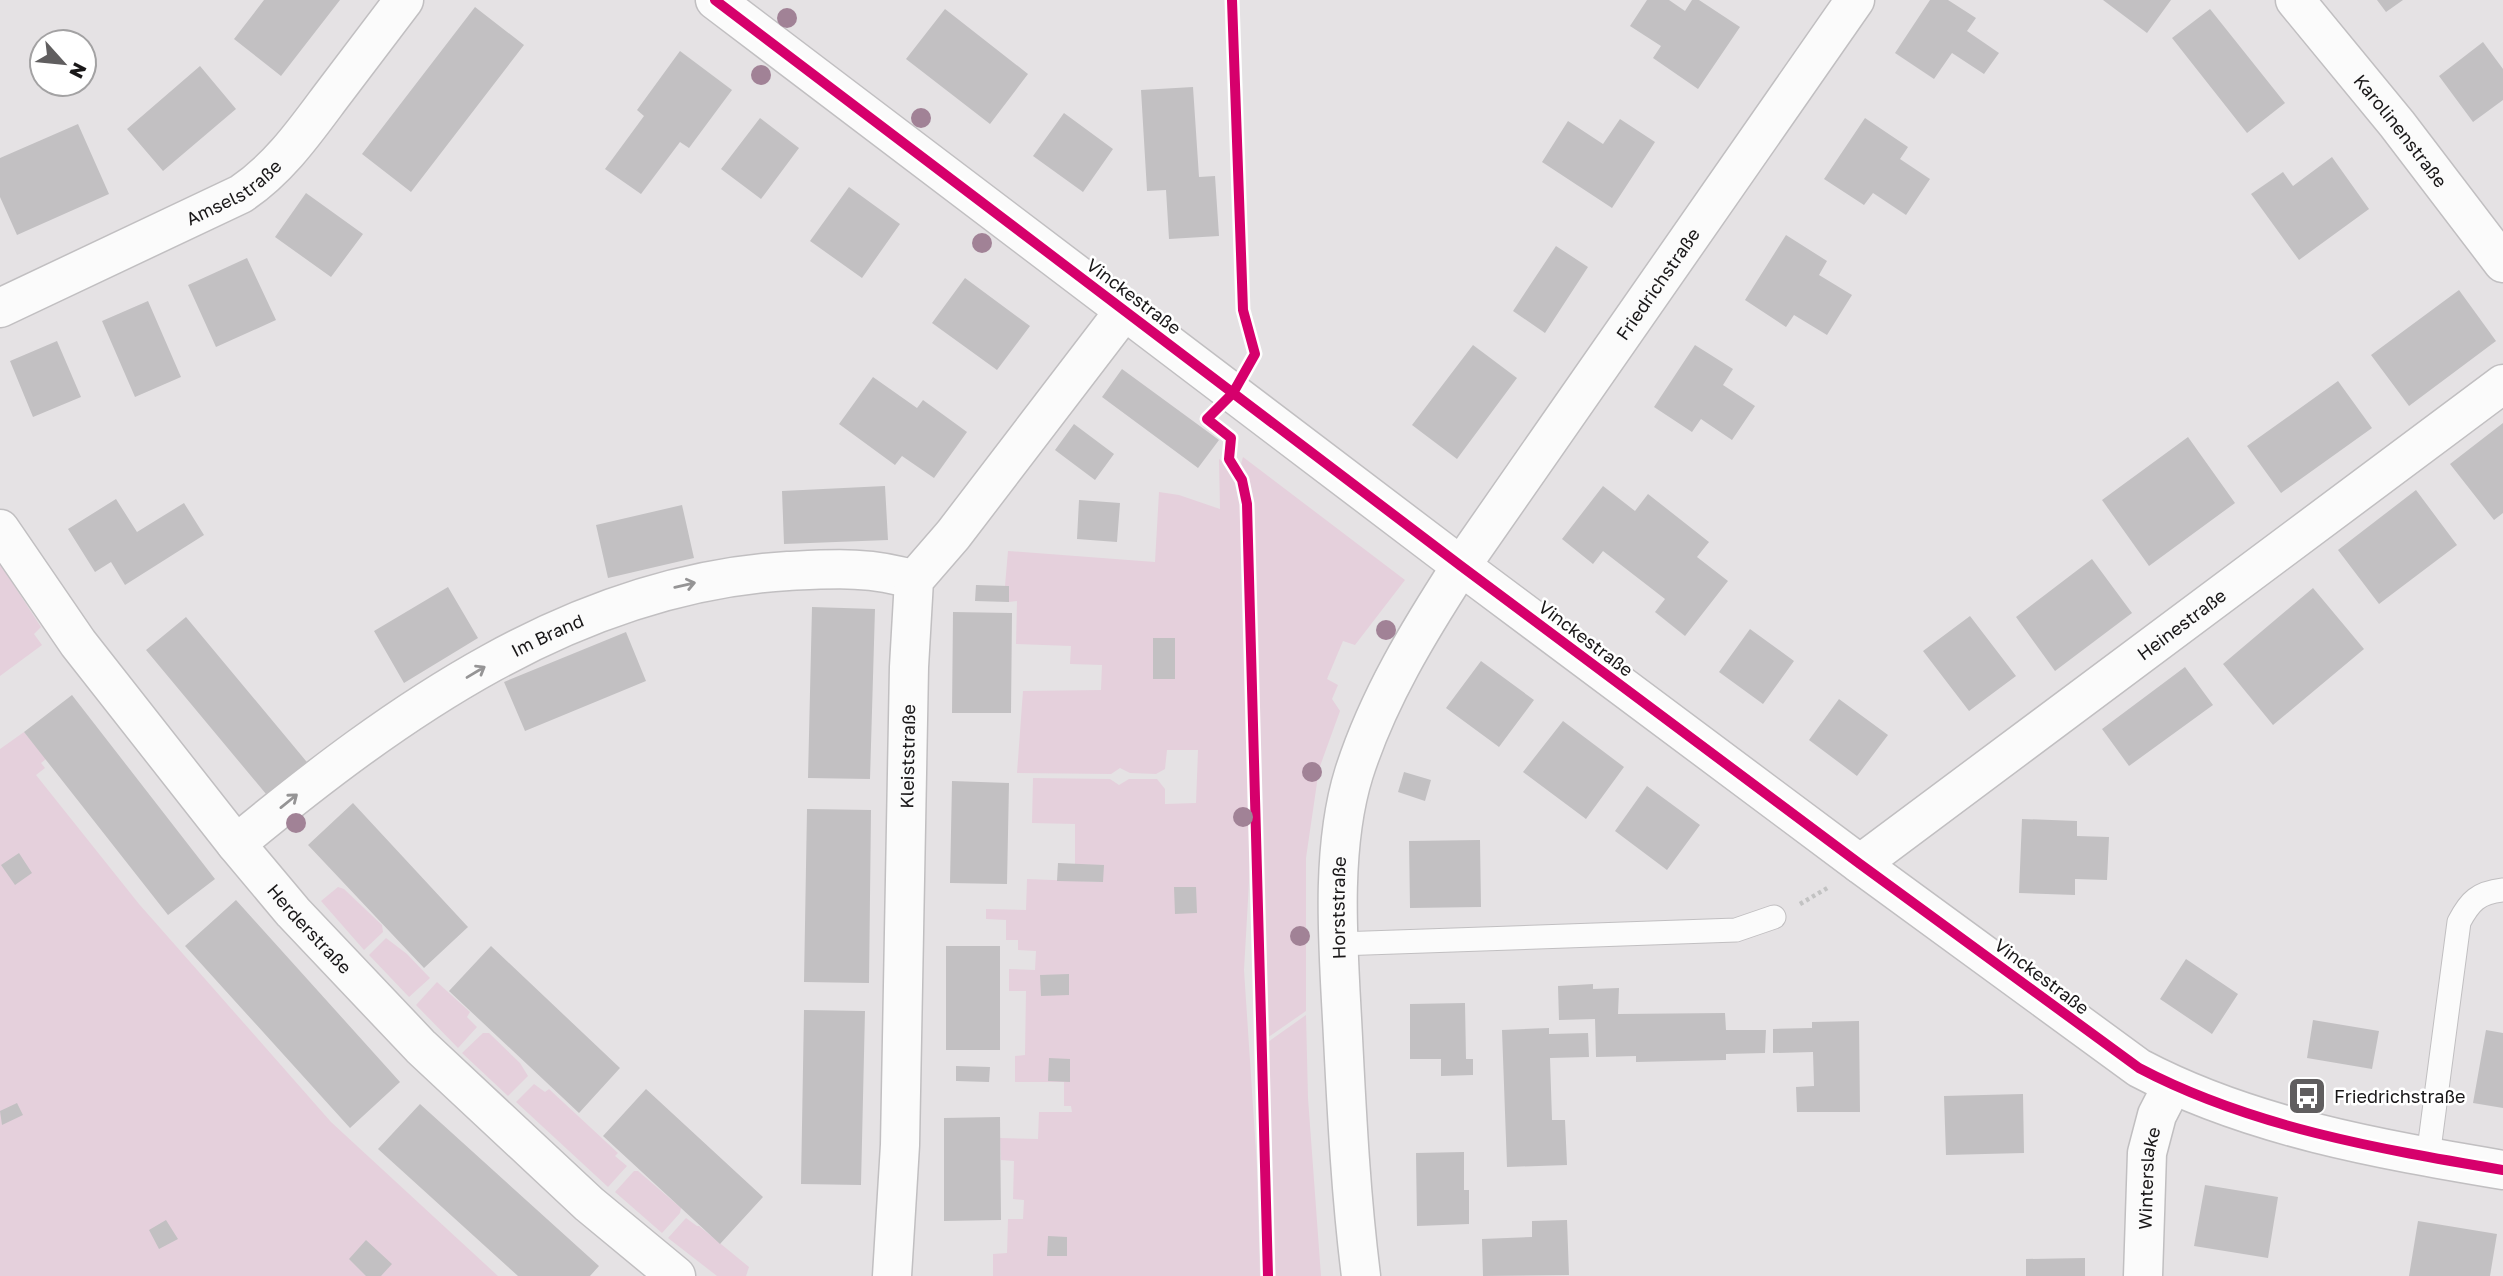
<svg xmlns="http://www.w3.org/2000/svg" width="2503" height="1276" viewBox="0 0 2503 1276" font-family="'Golos Text',sans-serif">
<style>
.green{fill:#e5d0dc}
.building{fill:#c2c0c2}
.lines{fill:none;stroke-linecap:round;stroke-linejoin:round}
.lane-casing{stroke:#c1bfc1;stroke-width:25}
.street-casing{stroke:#c1bfc1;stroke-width:41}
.path{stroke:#c2c2c2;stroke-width:4.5;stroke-dasharray:3.5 3.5;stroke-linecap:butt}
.lane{stroke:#fbfbfb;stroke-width:23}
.street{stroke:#fbfbfb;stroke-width:38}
.cycleway-casing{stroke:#fff;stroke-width:15}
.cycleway{stroke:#d6006c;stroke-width:10}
.tree{fill:#a18296}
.oneway{stroke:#959495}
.labels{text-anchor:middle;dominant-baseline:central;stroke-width:5;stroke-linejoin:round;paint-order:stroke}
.street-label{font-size:18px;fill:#191718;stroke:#fff}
.poi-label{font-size:18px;fill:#191718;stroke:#fff;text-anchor:start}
</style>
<rect width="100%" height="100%" fill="#e5e2e4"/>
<path class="green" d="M1243,457L1405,580L1355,645L1343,641L1327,679L1338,685L1332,699L1340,711L1319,769L1306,858V1011L1267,1038L1252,505L1241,464Z
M1219,459C1234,469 1239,489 1241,507L1252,830L1244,970L1257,1167L1260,1276H993V1254L1007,1253L1008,1219H1023L1024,1200L1013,1199L1014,1161L1001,1160L1000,1138L1038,1139L1039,1112H1072L1071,1106H1064V1082H1015V1056L1025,1055L1026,991H1009V969L1035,970L1036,951L1018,950V940H1006V920L986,919V909L1026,910L1027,879L1103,882L1075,864V824L1032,823L1033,778L1110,779L1119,785L1129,779H1157L1165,789V804L1196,803L1198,750H1167L1165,769L1156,774L1130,773L1120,768L1111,774L1017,773L1023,691L1101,690L1102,665L1070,664L1071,646L1016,644L1017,601L1009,602V587L1005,586L1008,551L1155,562L1159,492L1179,495L1220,509Z
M0,564L41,627L34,634L42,645L0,676Z
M24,732L46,759L41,763L45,768L36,775L139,904L331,1122L498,1276H0V749Z
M338,887L344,889L382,925L383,932L364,950L321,901Z
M386,938L407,954L430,978L409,997L369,955Z
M437,982L470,1012L467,1017L477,1027L458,1048L416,1005Z
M1306,1015L1308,1098L1321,1276H1275L1268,1042Z
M483,1033H489L520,1063L528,1076L508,1096L462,1053Z
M534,1084L545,1092L549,1089L618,1153L615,1156L627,1166L608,1187L516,1102Z
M634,1171H638L681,1208L680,1213L662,1233L615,1192Z
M686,1218L697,1226H699L749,1267L746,1276H717L668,1238Z"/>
<path class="building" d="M264,0H340L281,76L234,39Z
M1647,0H1669L1685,11L1692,0H1699L1740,27L1698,89L1653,58L1661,46L1630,26Z
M1930,0H1948L1976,18L1967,31L1999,53L1984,74L1952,53L1934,79L1895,53Z
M2103,0H2171L2147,33Z
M2377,0H2403L2386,12Z
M475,7L524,45L411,192L362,154Z
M945,9L1028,74L990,124L906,59Z
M2210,9L2285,103L2247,133L2172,38Z
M2483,42L2503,69V100L2473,122L2439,76Z
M680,51L732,90L689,148L680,142L641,194L605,169L644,116L637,110Z
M200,66L236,109L163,171L127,129Z
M1193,87L1199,177L1215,176L1219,236L1169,239L1166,190L1147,191L1141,90Z
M1064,113L1113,149L1083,192L1033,156Z
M760,118L799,148L761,199L721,169Z
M1865,118L1908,147L1900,159L1930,179L1906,215L1873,193L1864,205L1824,179Z
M1620,119L1655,142L1612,208L1542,162L1568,121L1603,144Z
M78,124L109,194L17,235L0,197V158Z
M2332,157L2369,209L2299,260L2251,194L2283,172L2293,186Z
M849,187L900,224L862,278L810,241Z
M306,193L363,234L331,277L275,237Z
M1786,235L1827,261L1819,275L1852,295L1827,335L1794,315L1786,327L1745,300Z
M1556,246L1588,267L1545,333L1513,311Z
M247,258L276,320L216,347L188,285Z
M965,278L1030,326L997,370L932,323Z
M2459,290L2496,341L2409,406L2371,355Z
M148,301L181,377L135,397L102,321Z
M57,341L81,397L33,417L10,361Z
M1473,345L1517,378L1457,459L1412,425Z
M1695,345L1733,369L1723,385L1755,406L1732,440L1701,419L1692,432L1654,407Z
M1122,369L1219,440L1198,468L1102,397Z
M873,377L917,408L923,400L967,432L934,478L902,456L895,465L839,424Z
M2338,381L2372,428L2281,493L2247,446Z
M2503,423V513L2494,520L2450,464Z
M1074,424L1114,454L1095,480L1055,450Z
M2188,437L2235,503L2149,566L2102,500Z
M885,486L888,540L784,544L782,491Z
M1603,486L1635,511L1648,494L1709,542L1697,557L1728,581L1685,636L1655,612L1665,599L1603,551L1593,564L1562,539Z
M2416,490L2457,545L2379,604L2338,550Z
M116,499L137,532L184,503L204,535L125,585L111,562L95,572L68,529Z
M1079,500L1120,503L1117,542L1077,539Z
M682,505L694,558L608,578L596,525Z
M2092,559L2132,613L2055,671L2016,617Z
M976,585L1009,586V602L975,601Z
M448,587L478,638L404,683L374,631Z
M2313,588L2364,649L2273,725L2223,664Z
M812,607L875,609L870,779L808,778Z
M953,612L1012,613L1011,713H952Z
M1970,616L2016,676L1969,711L1923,651Z
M186,617L311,767L271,800L146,650Z
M1750,629L1794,661L1763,704L1719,672Z
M626,632L646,681L525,731L504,682Z
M1153,638H1175V679H1153Z
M1481,661L1534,700L1499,747L1446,708Z
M2185,667L2213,705L2129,766L2102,729Z
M72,695L215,879L168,915L24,732Z
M1839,699L1888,735L1857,776L1809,740Z
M1563,721L1624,767L1586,819L1523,772Z
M1404,772L1431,780L1425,801L1398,792Z
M952,781L1009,783L1007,884L950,883Z
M1647,786L1700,825L1667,870L1615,831Z
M353,803L468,927L424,968L308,845Z
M807,809L871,810L869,983L804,982Z
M2022,819L2077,821V836L2109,837L2107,880L2075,879V895L2019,893Z
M1480,840L1481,907L1410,908L1409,841Z
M19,853L32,873L15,885L1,865Z
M1058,863L1104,865L1103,882L1057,881Z
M1174,887H1196L1197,913L1175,914Z
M236,900L400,1082L350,1128L185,946Z
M491,946L620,1068L579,1113L449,991Z
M946,946H1000V1050H946Z
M2186,959L2238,994L2212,1034L2160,999Z
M1069,974V995L1041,996L1040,975Z
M1593,984V989L1619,988L1618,1014L1725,1013L1726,1030H1766L1765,1053L1726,1054V1060L1636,1062V1056L1596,1057L1595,1019L1559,1020L1558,986Z
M1465,1003L1466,1059H1473V1075L1441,1076V1059H1410V1004Z
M804,1010L865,1011L861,1185L801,1184Z
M2313,1020L2379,1031L2372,1069L2307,1058Z
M1859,1021L1860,1112H1797L1796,1087L1814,1086L1813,1052L1773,1053V1029L1812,1028V1022Z
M1549,1028V1034L1588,1033L1589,1057L1550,1058L1552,1120H1565L1567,1165L1507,1167L1502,1030Z
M2486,1030L2503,1033V1108L2473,1103Z
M1049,1058L1070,1059V1082L1048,1081Z
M956,1066L990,1067L989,1082L956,1081Z
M646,1089L763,1197L720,1244L603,1136Z
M2023,1094L2024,1153L1946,1155L1944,1096Z
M17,1103L23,1115L2,1125L0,1111Z
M420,1104L599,1266L590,1276H518L378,1149Z
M1000,1117L1001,1220L944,1221V1118Z
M1464,1152V1190H1469V1224L1417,1226L1416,1153Z
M2205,1185L2278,1197L2268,1258L2194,1246Z
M166,1220L178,1239L159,1249L149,1230Z
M1567,1220L1569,1275L1483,1276L1482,1239L1532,1237V1221Z
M2418,1221L2497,1234L2490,1276H2409Z
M1048,1236L1067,1237V1256H1047Z
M366,1240L392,1264L381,1276H366L349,1259Z
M2085,1258V1276H2026V1259Z"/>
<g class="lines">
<defs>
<path id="lane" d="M1338,944L1736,930L1774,917
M2428,1157L2459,922C2470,901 2478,893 2503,890"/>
<g id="street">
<path d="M715,0L1461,566L1860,864L2139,1068C2251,1127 2379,1149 2503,1170"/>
<path id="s1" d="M2295,0L2397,124L2503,263"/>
<path id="s2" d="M0,308L241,194C278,169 303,134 329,99C354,66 379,33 404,0"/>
<path id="s3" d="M0,529L78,643L236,844L293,912L421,1047L589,1204L676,1276"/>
<path id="s4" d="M236,844C396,712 573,584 788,571C831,569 872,566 914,580"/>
<path id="s5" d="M1860,864L2503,384"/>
<path id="s6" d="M892,1276L900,1145L909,667L914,580L953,535L1125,310"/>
<path id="s7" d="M1361,1276C1351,1197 1347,1117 1343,1038C1339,955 1329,853 1354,773C1378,698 1419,631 1461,566L1855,0"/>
<path id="s8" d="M2143,1276L2147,1153L2157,1115L2172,1086"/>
</g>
</defs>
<use href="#lane" class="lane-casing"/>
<use href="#street" class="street-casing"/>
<path class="path" d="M1800,904L1829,887"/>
<use href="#lane" class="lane"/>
<use href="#street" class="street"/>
<defs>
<path id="cycleway" d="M715,0L1461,566L1860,864L2139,1068C2251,1127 2379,1149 2503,1170
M1232,0L1243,310L1255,354L1233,393L1207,419L1231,438L1229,459L1242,480L1247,504L1268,1276"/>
</defs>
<use href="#cycleway" class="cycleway-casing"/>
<use href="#cycleway" class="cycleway"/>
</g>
<g class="tree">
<circle cx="787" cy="18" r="10"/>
<circle cx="761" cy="75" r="10"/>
<circle cx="921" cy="118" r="10"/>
<circle cx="982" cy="243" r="10"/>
<circle cx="1386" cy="630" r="10"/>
<circle cx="1312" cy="772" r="10"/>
<circle cx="1243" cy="817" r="10"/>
<circle cx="296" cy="823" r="10"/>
<circle cx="1300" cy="936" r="10"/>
</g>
<defs><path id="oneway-shaft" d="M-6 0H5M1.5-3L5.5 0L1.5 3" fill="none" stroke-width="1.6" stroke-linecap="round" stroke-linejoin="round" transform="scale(1.75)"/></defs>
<g class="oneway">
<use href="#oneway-shaft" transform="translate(685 585) rotate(-13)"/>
<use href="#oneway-shaft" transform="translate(476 672) rotate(-31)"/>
<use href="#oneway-shaft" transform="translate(289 801) rotate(-39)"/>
</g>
<defs>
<symbol id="bus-square" viewBox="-11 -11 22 22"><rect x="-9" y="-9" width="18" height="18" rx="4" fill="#605e5f" stroke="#fff"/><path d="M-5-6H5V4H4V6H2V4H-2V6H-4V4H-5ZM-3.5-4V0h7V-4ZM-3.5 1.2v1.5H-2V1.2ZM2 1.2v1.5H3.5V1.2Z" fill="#fff"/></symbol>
</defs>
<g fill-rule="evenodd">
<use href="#bus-square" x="2285" y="1074" width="44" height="44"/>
</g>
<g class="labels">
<g class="street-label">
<text stroke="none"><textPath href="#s1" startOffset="168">Karolinenstraße</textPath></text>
<text stroke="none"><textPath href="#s2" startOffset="261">Amselstraße</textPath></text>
<text stroke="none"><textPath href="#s7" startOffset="1083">Friedrichstraße</textPath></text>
<text transform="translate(1134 296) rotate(37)">Vinckestraße</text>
<text stroke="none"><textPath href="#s5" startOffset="401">Heinestraße</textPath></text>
<text stroke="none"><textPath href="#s4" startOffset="376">Im Brand</textPath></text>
<text transform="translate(1586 638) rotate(37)">Vinckestraße</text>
<text stroke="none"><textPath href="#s6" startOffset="520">Kleiststraße</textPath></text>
<text stroke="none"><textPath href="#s7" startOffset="369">Horststraße</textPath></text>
<text stroke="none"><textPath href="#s3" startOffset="506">Herderstraße</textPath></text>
<text transform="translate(2042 976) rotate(37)">Vinckestraße</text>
<text stroke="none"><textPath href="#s8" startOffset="98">Winterslake</textPath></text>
</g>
<g class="poi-label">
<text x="2334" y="1096">Friedrichstraße</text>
</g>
</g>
<g transform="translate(63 63) rotate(117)"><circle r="33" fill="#ffffff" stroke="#a3a2a3" stroke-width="2"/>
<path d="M0-5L12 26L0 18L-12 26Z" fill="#605e5f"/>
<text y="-10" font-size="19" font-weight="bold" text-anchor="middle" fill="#191718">N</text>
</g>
</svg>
